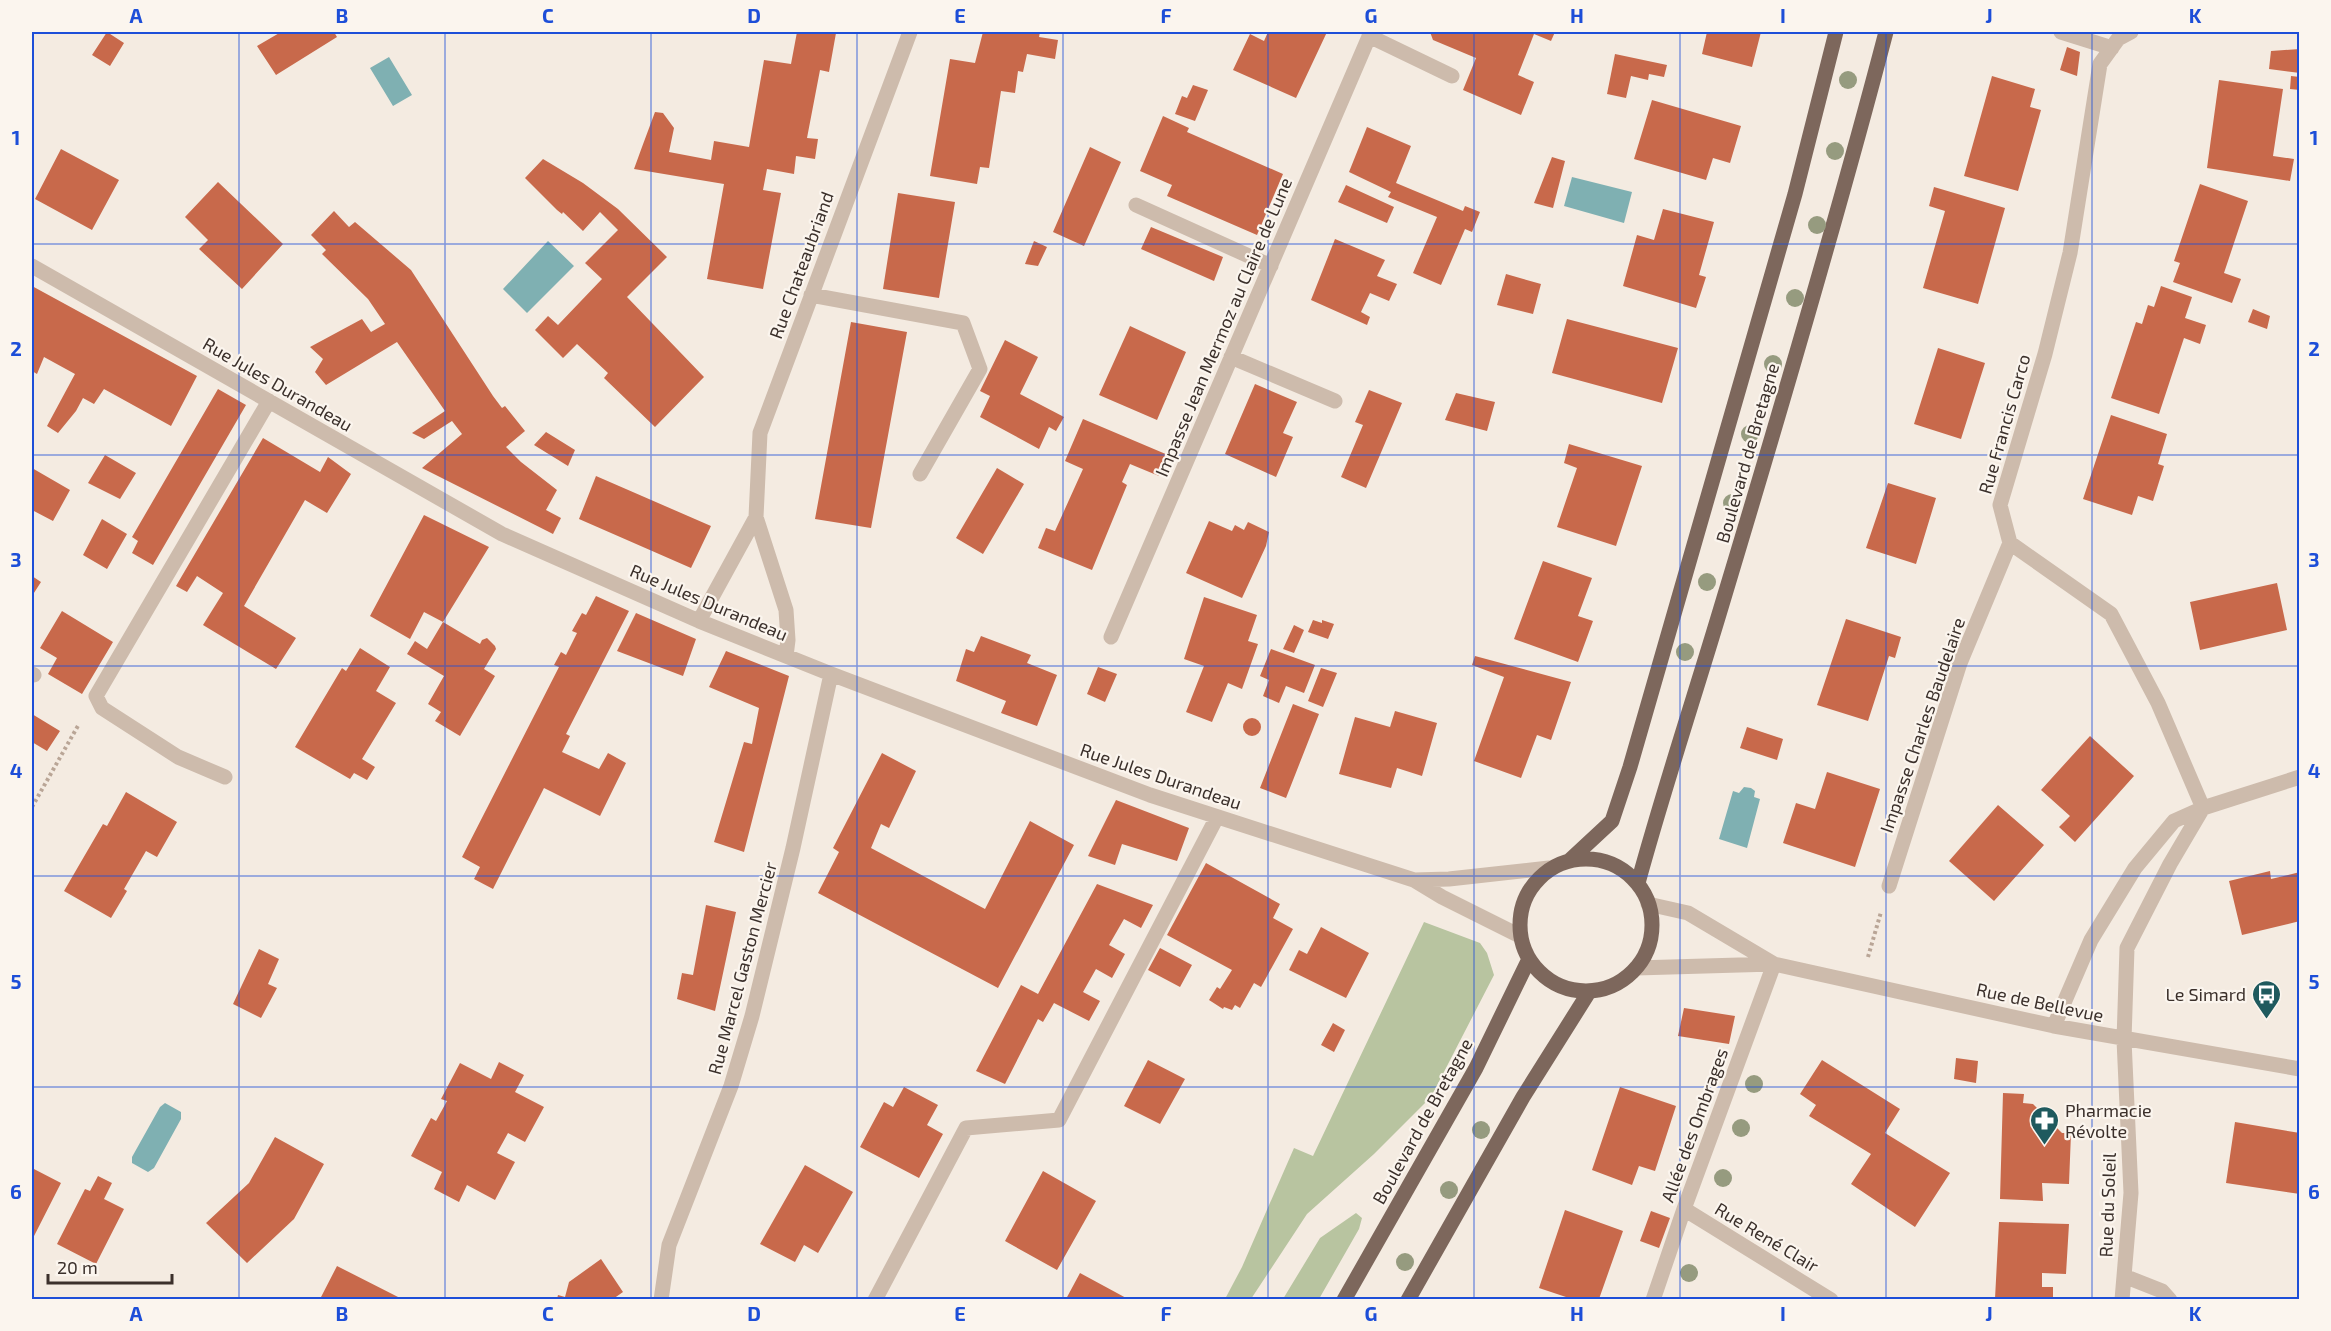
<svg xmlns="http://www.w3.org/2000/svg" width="2331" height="1331" viewBox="0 0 2331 1331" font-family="'Exo 2',sans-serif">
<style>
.green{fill:#b8c4a0}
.water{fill:#7fb0b2}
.building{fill:#c8694b}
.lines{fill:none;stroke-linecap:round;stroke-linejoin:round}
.path{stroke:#b9a596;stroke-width:4;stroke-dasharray:3 3;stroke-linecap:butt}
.minor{stroke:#cdbbac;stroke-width:15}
.major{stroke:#7d675c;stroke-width:15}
.tree{fill:#969b7f}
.grid{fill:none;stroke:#1d4ed8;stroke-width:1.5;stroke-opacity:0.55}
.labels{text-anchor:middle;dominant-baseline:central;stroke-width:4.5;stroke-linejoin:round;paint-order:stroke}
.street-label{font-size:18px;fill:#3b302b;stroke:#fbf5ee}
.poi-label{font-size:18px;fill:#3b302b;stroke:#fbf5ee;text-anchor:end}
.neatline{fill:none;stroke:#1d4ed8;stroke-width:2}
.grid-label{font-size:20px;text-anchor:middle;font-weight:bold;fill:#1d4ed8}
</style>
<rect width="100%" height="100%" fill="#f4ebe1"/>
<path class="green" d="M1424,922L1480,943L1487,953L1494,975L1431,1097L1374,1154L1307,1214L1251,1299H1225L1242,1267L1294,1148L1313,1156Z
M1356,1213L1362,1218L1359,1229L1319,1299H1283L1320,1238Z"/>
<path class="water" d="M389,57L412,95L393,106L370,68Z
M1572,177L1632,192L1624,223L1564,206Z
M548,241L574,266L527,313L503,289Z
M1744,787L1751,788L1755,791L1754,797L1760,799L1747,848L1719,839L1733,791L1739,793Z
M165,1103L181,1112V1119L154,1168L148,1172L132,1163V1157L160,1107Z"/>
<path class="building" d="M107,32L124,43L110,66L92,55Z
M281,32H334L337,37L276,75L257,46Z
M797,32L836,33L829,72L820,70L807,138L818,139L815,159L796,156L794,174L767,169L763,190L781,193L763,289L707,279L724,184L634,169L642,147L655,112L663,113L674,128L669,152L711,160L714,141L749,147L764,60L791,64Z
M983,32H1040L1039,37L1058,40L1055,59L1027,54L1023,72L1018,71L1015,93L1001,91L989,168L980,167L977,184L930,176L950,59L975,63Z
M1268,32H1327L1296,98L1233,70L1250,34L1264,41Z
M1430,32H1555L1551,41L1534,34L1518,75L1534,82L1521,115L1463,90L1476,58L1433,40Z
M1707,32H1761L1752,67L1702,54Z
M2067,47L2080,52L2077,76L2060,70Z
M2300,49V73L2269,69L2271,51Z
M1615,54L1667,65L1664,77L1649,74L1648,80L1631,76L1626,98L1607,94Z
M1992,76L2035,89L2030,107L2041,110L2018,191L1964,176Z
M2291,76L2300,77V90L2290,89Z
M2219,80L2283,89L2273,156L2294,159L2290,181L2207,168Z
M1193,85L1208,90L1195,121L1175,114L1182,96L1187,98Z
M1652,100L1741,126L1730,163L1713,158L1706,180L1634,159Z
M1163,116L1189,128L1187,132L1283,174L1257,235L1167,196L1172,185L1140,171Z
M1367,127L1411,146L1396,183L1463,211L1465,206L1480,212L1472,232L1465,229L1441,285L1413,273L1437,217L1388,197L1391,192L1349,172Z
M1090,147L1121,162L1084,246L1053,232Z
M61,149L119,180L92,230L35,199Z
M1552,157L1565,161L1553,208L1534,203Z
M543,159L583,183L618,209L667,257L627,297L704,377L655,427L604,378L608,373L577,344L563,358L535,330L548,316L558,325L602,279L585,263L618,230L600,212L583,231L563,212L562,214L557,210L525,178Z
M218,182L283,244L242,289L199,249L208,240L185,217Z
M2200,184L2248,201L2224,273L2241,279L2232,303L2173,282L2180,263L2174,261Z
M1346,185L1394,207L1387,223L1338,202Z
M1934,187L2005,208L1978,304L1923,288L1945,211L1929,206Z
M898,193L955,202L939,298L883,289Z
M1663,209L1714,222L1699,275L1706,277L1696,308L1623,286L1637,235L1654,240Z
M334,211L349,227L355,222L411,270L493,396L502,408L505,406L525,431L506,447L521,462L557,490L546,510L561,518L553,534L422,468L462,434L452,421L424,439L412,433L445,411L397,342L326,385L315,372L323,359L310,347L362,319L371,332L385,324L368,299L322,254L326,250L311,235Z
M1151,227L1223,257L1214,281L1141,249Z
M1335,239L1385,260L1377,276L1397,284L1389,301L1370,293L1361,312L1370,317L1367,325L1311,300Z
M1034,241L1047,247L1038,266L1025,264Z
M1506,274L1541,284L1533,314L1497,305Z
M32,286L197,376L171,426L104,389L94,404L83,398L76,411L58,433L47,426L75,374L44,357L37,374L32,371Z
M2161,286L2192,297L2185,318L2206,325L2200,344L2184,338L2159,414L2111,398L2136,322L2142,324L2148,305L2154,307Z
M2253,309L2270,316L2267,329L2248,322Z
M1567,319L1678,348L1662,403L1552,373Z
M851,322L907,332L871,528L815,519Z
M1130,326L1186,352L1157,420L1099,395Z
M1005,340L1038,357L1020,394L1064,417L1056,431L1049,427L1039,449L980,417L990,396L980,391Z
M1938,348L1985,363L1961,439L1914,424Z
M1255,384L1297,402L1283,433L1293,437L1276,477L1225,454Z
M218,389L246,405L153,565L132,553L138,541L132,537Z
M1369,390L1402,403L1366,488L1341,477L1363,425L1355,422Z
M1456,393L1495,402L1487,431L1445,420Z
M2111,415L2167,434L2158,464L2164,466L2153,501L2138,496L2132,515L2083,499Z
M1083,419L1168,455L1159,476L1130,464L1122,482L1127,485L1092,570L1038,548L1046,528L1055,531L1083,469L1065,461Z
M546,432L575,450L568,466L534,445Z
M263,438L320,472L328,457L351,474L327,513L305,500L244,606L296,638L276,669L203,625L223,593L197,576L187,592L176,586Z
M1569,444L1642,466L1616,546L1557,527L1577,468L1564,463Z
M105,455L136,473L120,499L88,483Z
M32,468L70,490L53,521L32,510Z
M997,468L1024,484L983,554L956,538Z
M596,476L711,526L691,568L579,519Z
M1888,483L1936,498L1916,564L1866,548Z
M424,515L489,547L443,622L424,612L410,639L370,616Z
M102,519L127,534L107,569L83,555Z
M1209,521L1232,531L1235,525L1244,530L1248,522L1269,532L1266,546L1242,598L1186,573Z
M1543,561L1592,578L1578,616L1593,621L1578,662L1514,639Z
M32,576L41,582L32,596Z
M2277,583L2287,630L2200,650L2190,602Z
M596,596L629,611L566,734L570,736L562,752L599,769L608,753L626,763L600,816L544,788L493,889L474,879L480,867L462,857L559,667L554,665L561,652L566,655L577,633L572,631L582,613L586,615Z
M1204,597L1257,615L1248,641L1258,644L1242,689L1228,683L1212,722L1186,712L1204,666L1184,659Z
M62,611L113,642L82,694L48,674L57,658L40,648Z
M636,613L696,639L683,676L617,651Z
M1846,619L1901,637L1895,658L1889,656L1868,721L1817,705Z
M1313,620L1322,623V620L1334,624L1328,639L1308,632Z
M443,622L480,644L482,640L487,638L495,646L496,649L484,669L495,676L460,736L435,721L441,712L428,704L444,676L407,654L415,641L427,649Z
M1294,625L1304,630L1294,653L1283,649Z
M981,636L1031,655L1027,663L1057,675L1037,726L1001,713L1006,701L956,681L966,649L974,652Z
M360,648L390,667L376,691L396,703L362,759L375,767L367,780L354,773L350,779L295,747L342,668L346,671Z
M1271,649L1315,665L1304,693L1286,686L1279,703L1263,696L1269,680L1260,676Z
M726,651L789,676L744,852L714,842L744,742L752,744L759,708L709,687Z
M1475,656L1571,682L1551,740L1537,735L1521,778L1474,761L1504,677L1472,665Z
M1098,667L1117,674L1105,702L1087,694Z
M1321,668L1337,673L1323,707L1308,701Z
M1293,704L1319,714L1286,798L1260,788Z
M1395,711L1437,723L1422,776L1397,768L1391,788L1339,774L1355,717L1390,727Z
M32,714L60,731L47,751L32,742Z
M1243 727a9 9 0 1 1 18 0a9 9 0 1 1-18 0Z
M1747,727L1783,739L1777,760L1740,748Z
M2090,736L2134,776L2075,842L2059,827L2070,816L2041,790Z
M882,753L916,771L889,828L881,824L871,848L985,909L1030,821L1074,845L998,988L818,893L839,852L833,848Z
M1827,772L1880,789L1855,867L1783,843L1796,803L1815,809Z
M126,792L177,822L157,857L146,851L124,889L127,891L111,918L64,891L103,824L107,826Z
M1116,800L1189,828L1177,861L1122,844L1115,865L1088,856Z
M1998,805L2044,845L1994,901L1949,861Z
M1206,863L1280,904L1273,918L1293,929L1261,987L1254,983L1240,1008L1235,1005L1232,1010L1224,1007L1223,1009L1209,1000L1217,987L1220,989L1232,970L1167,935Z
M2270,871L2271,879L2300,872V921L2242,935L2229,881Z
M1097,884L1153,905L1141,928L1124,919L1109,945L1125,954L1112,978L1096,969L1083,992L1100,1001L1089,1021L1054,1003L1043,1022L1038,1019L1005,1084L976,1071L1021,985L1038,994Z
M706,905L736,912L715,1011L677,999L682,973L693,975Z
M1321,927L1369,953L1346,998L1289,970L1299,950L1307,954Z
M1160,948L1192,965L1180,987L1148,970Z
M259,949L279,959L268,984L277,988L261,1018L233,1004Z
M1684,1008L1735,1016L1729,1044L1678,1036Z
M1333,1023L1345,1030L1334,1052L1321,1045Z
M1956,1058L1978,1061L1976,1083L1954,1079Z
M1148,1060L1185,1079L1160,1124L1124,1106Z
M1822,1060L1900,1109L1885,1133L1950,1173L1915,1227L1851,1184L1871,1154L1809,1116L1816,1105L1800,1094Z
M499,1062L524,1075L515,1092L544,1107L525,1142L508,1133L497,1153L515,1162L495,1200L467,1185L459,1202L434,1189L442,1172L411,1156L431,1118L436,1121L447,1101L441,1099L460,1063L491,1079Z
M904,1087L938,1105L927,1125L943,1134L919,1178L860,1147L884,1102L893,1107Z
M1620,1087L1676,1106L1655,1171L1639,1166L1632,1185L1592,1170Z
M2003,1093L2024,1094L2023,1103L2033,1104L2062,1133H2071L2069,1184L2042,1183L2043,1201L2000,1199Z
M2235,1122L2300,1133V1194L2226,1183Z
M275,1137L324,1164L294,1219L247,1263L206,1223L249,1183Z
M805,1165L853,1192L818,1253L804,1245L795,1262L760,1244Z
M32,1168L61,1183L32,1240Z
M1043,1171L1096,1201L1057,1270L1005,1241Z
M98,1176L112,1183L104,1199L124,1209L96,1264L57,1244L85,1189L90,1191Z
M1565,1210L1623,1231L1599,1299H1572L1539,1288Z
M1651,1211L1670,1218L1659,1248L1640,1241Z
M1999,1222L2069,1224L2066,1274L2042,1273V1287H2053V1299H1995Z
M601,1259L623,1292L613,1299H557L558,1295L565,1297L569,1282Z
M337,1266L402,1299H320Z
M1080,1273L1128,1299H1066Z"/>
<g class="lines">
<path class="path" d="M32,807L79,724
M1868,957L1881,912"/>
<path class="minor" d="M2061,32L2112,48
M2131,32L2118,39L2100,64L2070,253L2045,354L2000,505L2010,543L2111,614L2158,703L2203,808
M1369,36L1452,76
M1136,205L1271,266
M32,266L502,534L699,621L831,674L1150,795L1414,880L1442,897L1520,936
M811,295L963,323L980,369L920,474
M1231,357L1335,401
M699,621L756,517
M1111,637L1371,32
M786,656L788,640L786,610L756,517L760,433L910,32
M32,674L34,675
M225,777L178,757L102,708L96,696L269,401
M1414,880L1449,879L1549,868
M1889,886L1960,663L2010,543
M1648,904L1688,913L1774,964
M1636,968L1774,964L2054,1026L2300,1069
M2054,1026L2091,940L2135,868L2174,821L2203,808L2300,777
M1684,1209L1831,1300
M2124,1276L2162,1291L2170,1300
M661,1300L669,1245L731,1086L752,1016L793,848L831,674
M875,1300L966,1128L1059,1120L1217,817
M1653,1300L1684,1209L1774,964
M2122,1300L2131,1193L2124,1040L2127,948L2170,864L2203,808"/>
<path class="major" d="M1520 925a66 66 0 1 1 132 0a66 66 0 1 1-132 0Z
M1570,860L1612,821L1630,767L1795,194L1836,32
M1638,883C1664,788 1695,695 1723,601C1780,412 1836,223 1886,32
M1344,1300L1476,1068L1529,959
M1408,1300L1523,1097L1589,992"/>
</g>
<g class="tree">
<circle cx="1848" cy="80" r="9"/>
<circle cx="1835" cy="151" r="9"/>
<circle cx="1817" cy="225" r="9"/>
<circle cx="1795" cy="298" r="9"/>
<circle cx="1773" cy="364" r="9"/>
<circle cx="1750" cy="434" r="9"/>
<circle cx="1732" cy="503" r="9"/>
<circle cx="1707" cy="582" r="9"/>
<circle cx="1685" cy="652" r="9"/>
<circle cx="1754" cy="1084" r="9"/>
<circle cx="1741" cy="1128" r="9"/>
<circle cx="1481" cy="1130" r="9"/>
<circle cx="1723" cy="1178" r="9"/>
<circle cx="1449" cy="1190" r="9"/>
<circle cx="1405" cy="1262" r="9"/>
<circle cx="1689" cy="1273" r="9"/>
</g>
<path class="grid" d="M239,32V1300M445,32V1300M651,32V1300M857,32V1300M1063,32V1300M1268,32V1300M1474,32V1300M1680,32V1300M1886,32V1300M2092,32V1300M32,244H2300M32,455H2300M32,666H2300M32,876H2300M32,1087H2300"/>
<defs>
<symbol id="bus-pin" viewBox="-11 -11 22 30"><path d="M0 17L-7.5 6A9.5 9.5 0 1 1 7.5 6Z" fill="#1f5a5e" stroke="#fbf5ee"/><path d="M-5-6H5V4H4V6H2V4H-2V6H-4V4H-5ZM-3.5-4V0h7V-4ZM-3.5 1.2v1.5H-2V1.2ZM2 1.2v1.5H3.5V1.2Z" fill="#fff"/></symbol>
<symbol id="pharmacy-pin" viewBox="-11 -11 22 30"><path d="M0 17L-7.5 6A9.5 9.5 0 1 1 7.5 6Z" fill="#1f5a5e" stroke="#fbf5ee"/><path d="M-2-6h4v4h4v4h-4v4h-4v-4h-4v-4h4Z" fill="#fff"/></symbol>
</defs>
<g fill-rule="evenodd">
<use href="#bus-pin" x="2250" y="978" width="33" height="45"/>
<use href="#pharmacy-pin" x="2028" y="1104" width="33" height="45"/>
</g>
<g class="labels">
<g class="street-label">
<text transform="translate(801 265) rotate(-70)">Rue Chateaubriand</text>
<text transform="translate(1223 327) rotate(-67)">Impasse Jean Mermoz au Claire de Lune</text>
<text transform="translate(278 384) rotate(30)">Rue Jules Durandeau</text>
<text transform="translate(2004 424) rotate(-74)">Rue Francis Carco</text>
<text transform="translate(1747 453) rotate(-74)">Boulevard de Bretagne</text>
<text transform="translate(709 602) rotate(23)">Rue Jules Durandeau</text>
<text transform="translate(1922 725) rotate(-71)">Impasse Charles Baudelaire</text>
<text transform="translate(1161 776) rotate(19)">Rue Jules Durandeau</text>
<text transform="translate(742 968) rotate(-75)">Rue Marcel Gaston Mercier</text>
<text transform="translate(2040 1002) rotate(12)">Rue de Bellevue</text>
<text transform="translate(1422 1121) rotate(-61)">Boulevard de Bretagne</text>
<text transform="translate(1694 1125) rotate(-70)">Allée des Ombrages</text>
<text transform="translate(2107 1205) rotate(-88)">Rue du Soleil</text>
<text transform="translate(1767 1237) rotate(31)">Rue René Clair</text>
</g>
<g class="poi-label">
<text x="2246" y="994">Le Simard</text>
<text x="2065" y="1110" text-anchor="start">Pharmacie<tspan x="2065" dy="21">Révolte</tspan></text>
</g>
</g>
<rect width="2331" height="1331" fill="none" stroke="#fbf5ee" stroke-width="66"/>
<path d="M48 1274v9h124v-9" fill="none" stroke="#3b302b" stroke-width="3"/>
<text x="57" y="1274" font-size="18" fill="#3b302b" stroke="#fbf5ee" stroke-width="4.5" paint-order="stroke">20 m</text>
<rect x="33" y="33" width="2265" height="1265" class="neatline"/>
<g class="grid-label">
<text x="136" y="23">A</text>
<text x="342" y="23">B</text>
<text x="548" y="23">C</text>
<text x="754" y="23">D</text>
<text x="960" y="23">E</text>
<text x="1166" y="23">F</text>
<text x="1371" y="23">G</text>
<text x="1577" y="23">H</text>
<text x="1783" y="23">I</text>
<text x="1989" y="23">J</text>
<text x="2195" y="23">K</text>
<text x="16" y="145">1</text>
<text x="2314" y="145">1</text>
<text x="16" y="356">2</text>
<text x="2314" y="356">2</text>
<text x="16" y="567">3</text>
<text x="2314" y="567">3</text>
<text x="16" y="778">4</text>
<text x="2314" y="778">4</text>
<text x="16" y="989">5</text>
<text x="2314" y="989">5</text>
<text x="16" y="1199">6</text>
<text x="2314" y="1199">6</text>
<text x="136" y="1321">A</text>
<text x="342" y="1321">B</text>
<text x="548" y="1321">C</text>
<text x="754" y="1321">D</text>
<text x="960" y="1321">E</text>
<text x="1166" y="1321">F</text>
<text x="1371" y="1321">G</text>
<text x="1577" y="1321">H</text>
<text x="1783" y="1321">I</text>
<text x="1989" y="1321">J</text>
<text x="2195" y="1321">K</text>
</g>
</svg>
